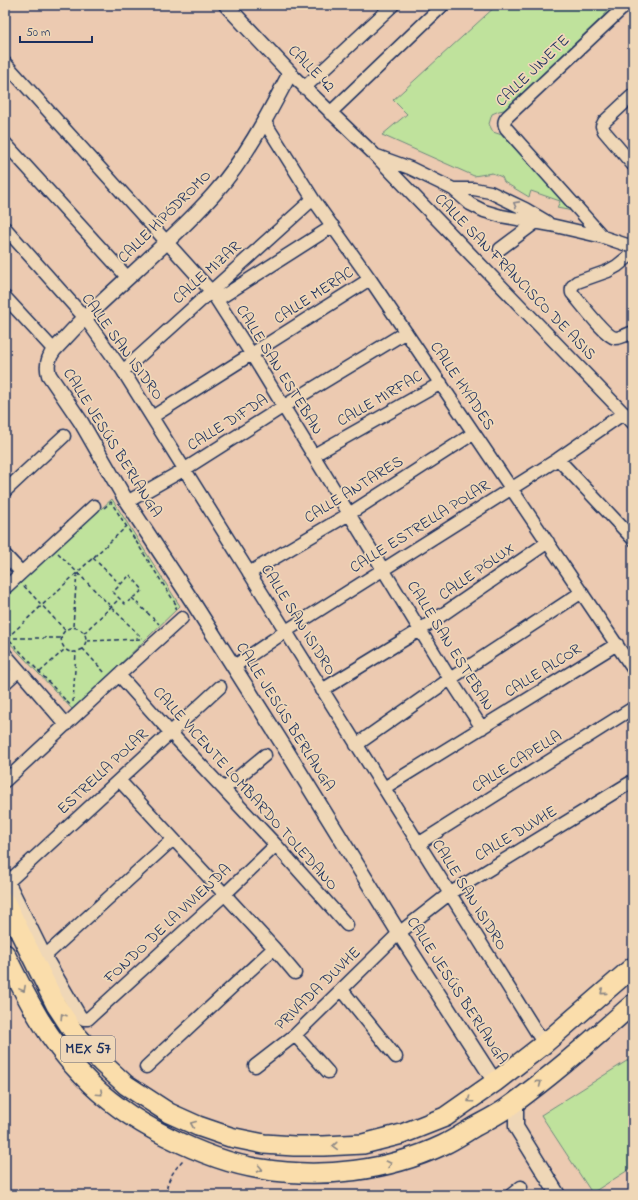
<svg xmlns="http://www.w3.org/2000/svg" width="638" height="1200" viewBox="0 0 638 1200" font-family="'Indie Flower',sans-serif">
<style>
.green{fill:#bfe29c;stroke:#6d887d}
.lines{fill:none;stroke-linecap:round;stroke-linejoin:round}
.minor-casing{stroke:#1b2f5e;stroke-width:15}
.tertiary-casing{stroke:#1b2f5e;stroke-width:17}
.trunk-casing{stroke:#1b2f5e;stroke-width:22}
.path{stroke:#1b2f5e;stroke-width:1.5;stroke-dasharray:4 3;stroke-linecap:butt}
.minor{stroke:#efd7b7;stroke-width:12}
.tertiary{stroke:#efd7b7;stroke-width:14}
.trunk{stroke:#faddab;stroke-width:19}
.oneway{stroke:#85838a}
.oneway2{stroke:#8a8684}
.labels{text-anchor:middle;dominant-baseline:central;stroke-width:3.5;stroke-linejoin:round;paint-order:stroke}
.shield{fill:#efd7b7;stroke:#5b6179;stroke-width:1}
.shield-label{font-size:15px;font-weight:bold;fill:#1b2f5e}
.street-label{font-size:16px;fill:#1b2f5e;stroke:#efd7b7}
</style>
<rect width="100%" height="100%" fill="#eccab1"/>
<filter id="ink" filterUnits="userSpaceOnUse"><feTurbulence type="fractalNoise" baseFrequency=".025" numOctaves="2"/><feDisplacementMap in="SourceGraphic" scale="8" xChannelSelector="R" yChannelSelector="G"/><feConvolveMatrix kernelMatrix="1 2 1 2 8 2 1 2 1" color-interpolation-filters="sRGB"/></filter>
<g filter="url(#ink)">
<path class="green" d="M497,5H615L504,110L499,111L492,114L489,124L493,132L502,135L573,211L557,208L560,201L531,191L529,197L504,182L502,177L492,173L474,176L382,135L407,114L393,100Z
M112,499L180,606L73,710L5,638V595Z
M633,1057V1167L592,1193L541,1115Z"/>
<g class="lines">
<defs>
<path id="minor" d="M5,63L211,291L252,355L450,679L482,728
M290,73L374,154L633,423
M304,88L393,5
M633,95L604,122L602,126L604,131L633,165
M330,113L443,5
M264,121L313,199L370,279L633,669
M5,143L128,278
M377,156L410,168L453,189L470,204L484,211L501,216L551,225L603,237L633,247
M453,189H474L490,192L525,209L547,222
M5,228L85,318L123,371L544,1044
M603,237L506,128C503,123 504,120 508,116L626,5
M500,249L539,220
M633,253L617,266L608,271L577,282C572,285 571,288 572,293C580,302 605,336 615,338C621,338 628,334 633,332
M5,297L54,350
M217,300L333,226
M123,371L313,199
M152,417L370,279
M314,455L441,383
M558,459L633,539
M5,491L64,436
M127,502L185,469L284,406L406,332
M5,555L21,572
M249,573L349,514L474,433
M5,588L94,506
M5,654L66,725
M233,667L286,631L558,459L624,413
M119,675L170,732L276,845L347,925
M5,683L19,670
M322,690L420,630L548,542
M356,745L450,679L582,592
M119,780L274,948L295,973
M5,781L119,675L182,618
M384,788L617,644
M224,789L265,755
M418,844L633,708
M5,875L45,956L80,1016L84,1019H88L224,895L276,845
M8,882L220,687
M45,956L173,839
M342,990L396,1057
M295,1035L328,1072
M255,1066L295,1035L399,933L449,894L633,781
M146,1067L274,948
M511,1195L521,1187"/>
<path id="tertiary" d="M226,5L290,73C268,115 246,158 214,194C175,238 128,276 85,318C74,328 64,340 54,350C48,358 46,365 49,375L81,422L127,502L194,604L280,740L399,933L495,1082
M516,1101V1127L558,1195"/>
<path id="trunk" d="M5,902L56,1005L73,1031L101,1062L126,1085L169,1113L198,1126L230,1137L264,1144L294,1146H324L363,1144L402,1134L445,1117L495,1082L544,1044L633,967
M5,954C27,999 47,1039 82,1075C106,1101 134,1120 166,1136C196,1151 228,1164 261,1169C322,1179 388,1171 443,1145C454,1140 464,1133 474,1127C485,1121 497,1115 507,1108C552,1076 592,1040 633,1004"/>
</defs>
<use href="#minor" class="minor-casing"/>
<use href="#tertiary" class="tertiary-casing"/>
<use href="#trunk" class="trunk-casing"/>
<path class="path" d="M104,508L111,502L177,606L175,609
M58,553L142,638
M93,558L120,584
M130,575L143,590L125,604L113,592Z
M24,586L65,630
M132,598L159,624
M73,626L77,572
M84,633L119,599
M5,635L71,706
M7,638L126,527
M7,638H61
M87,641L141,639
M83,649C80,650 77,652 74,652C66,654 59,643 62,635C67,623 86,626 86,640C86,643 84,646 83,649L105,673
M40,672L65,649
M73,702L76,652
M166,1195C166,1181 174,1170 183,1160"/>
<use href="#minor" class="minor"/>
<use href="#tertiary" class="tertiary"/>
<use href="#trunk" class="trunk"/>
</g>
<defs><path id="oneway-chevron" d="M-2-3.5L2.5 0L-2 3.5" fill="none" stroke-width="1.6" stroke-linecap="round" stroke-linejoin="round"/></defs>
<use class="oneway" href="#oneway-chevron" transform="translate(516 204) rotate(-152)"/>
<g class="oneway2">
<use href="#oneway-chevron" transform="translate(23 989) rotate(62)"/>
<use href="#oneway-chevron" transform="translate(603 992) rotate(139)"/>
<use href="#oneway-chevron" transform="translate(63 1016) rotate(-123)"/>
<use href="#oneway-chevron" transform="translate(539 1083) rotate(-37)"/>
<use href="#oneway-chevron" transform="translate(100 1093) rotate(43)"/>
<use href="#oneway-chevron" transform="translate(470 1100) rotate(145)"/>
<use href="#oneway-chevron" transform="translate(193 1124) rotate(-157)"/>
<use href="#oneway-chevron" transform="translate(335 1146) rotate(176)"/>
<use href="#oneway-chevron" transform="translate(389 1164) rotate(-14)"/>
<use href="#oneway-chevron" transform="translate(260 1169) rotate(11)"/>
</g>
</g>
<g class="labels">
<rect class="shield" x="61" y="1036" width="54" height="26" rx="3"/>
<g class="shield-label">
<text x="88" y="1049">MEX 57</text>
</g>
<g class="street-label">
<text transform="translate(311 69) rotate(45)">CALLE 42</text>
<text transform="translate(533 71) rotate(-44)">CALLE JINETE</text>
<text transform="translate(165 217) rotate(-45)">CALLE HIPÓDROMO</text>
<text transform="translate(207 273) rotate(-42)">CALLE MIZAR</text>
<text transform="translate(515 277) rotate(46)">CALLE SAN FRANCISCO DE ASIS</text>
<text transform="translate(314 296) rotate(-33)">CALLE MERAC</text>
<text transform="translate(122 347) rotate(54)">CALLE SAN ISIDRO</text>
<text transform="translate(279 370) rotate(58)">CALLE SAN ESTEBAN</text>
<text transform="translate(462 386) rotate(56)">CALLE HYADES</text>
<text transform="translate(380 399) rotate(-30)">CALLE MIRFAC</text>
<text transform="translate(228 423) rotate(-32)">CALLE DIFDA</text>
<text transform="translate(112 443) rotate(58)">CALLE JESÚS BERLANGA</text>
<text transform="translate(354 490) rotate(-32)">CALLE ANTARES</text>
<text transform="translate(420 527) rotate(-32)">CALLE ESTRELLA POLAR</text>
<text transform="translate(477 572) rotate(-35)">CALLE PÓLUX</text>
<text transform="translate(298 620) rotate(58)">CALLE SAN ISIDRO</text>
<text transform="translate(450 646) rotate(58)">CALLE SAN ESTEBAN</text>
<text transform="translate(543 671) rotate(-32)">CALLE ALCOR</text>
<text transform="translate(285 717) rotate(58)">CALLE JESÚS BERLANGA</text>
<text transform="translate(517 762) rotate(-32)">CALLE CAPELLA</text>
<text transform="translate(103 772) rotate(-43)">ESTRELLA POLAR</text>
<text transform="translate(245 789) rotate(48)">CALLE VICENTE LOMBARDO TOLEDANO</text>
<text transform="translate(516 834) rotate(-31)">CALLE DUVHE</text>
<text transform="translate(469 895) rotate(58)">CALLE SAN ISIDRO</text>
<text transform="translate(168 924) rotate(-43)">FONDO DE LA VIVIENDA</text>
<text transform="translate(318 989) rotate(-44)">PRIVADA DUVHE</text>
<text transform="translate(457 991) rotate(57)">CALLE JESÚS BERLANGA</text>
</g>
</g>
<rect width="638" height="1200" fill="none" stroke="#efd7b7" stroke-width="20"/>
<rect x="10" y="10" width="618" height="1180" fill="none" stroke="#1b2f5e" stroke-width="1.5" filter="url(#ink)"/>
<path d="M20 36v6h72v-6" fill="none" stroke="#1b2f5e" stroke-width="2"/>
<text x="26" y="36" font-size="12" fill="#1b2f5e" stroke="#efd7b7" stroke-width="3" paint-order="stroke">50 m</text>
</svg>
